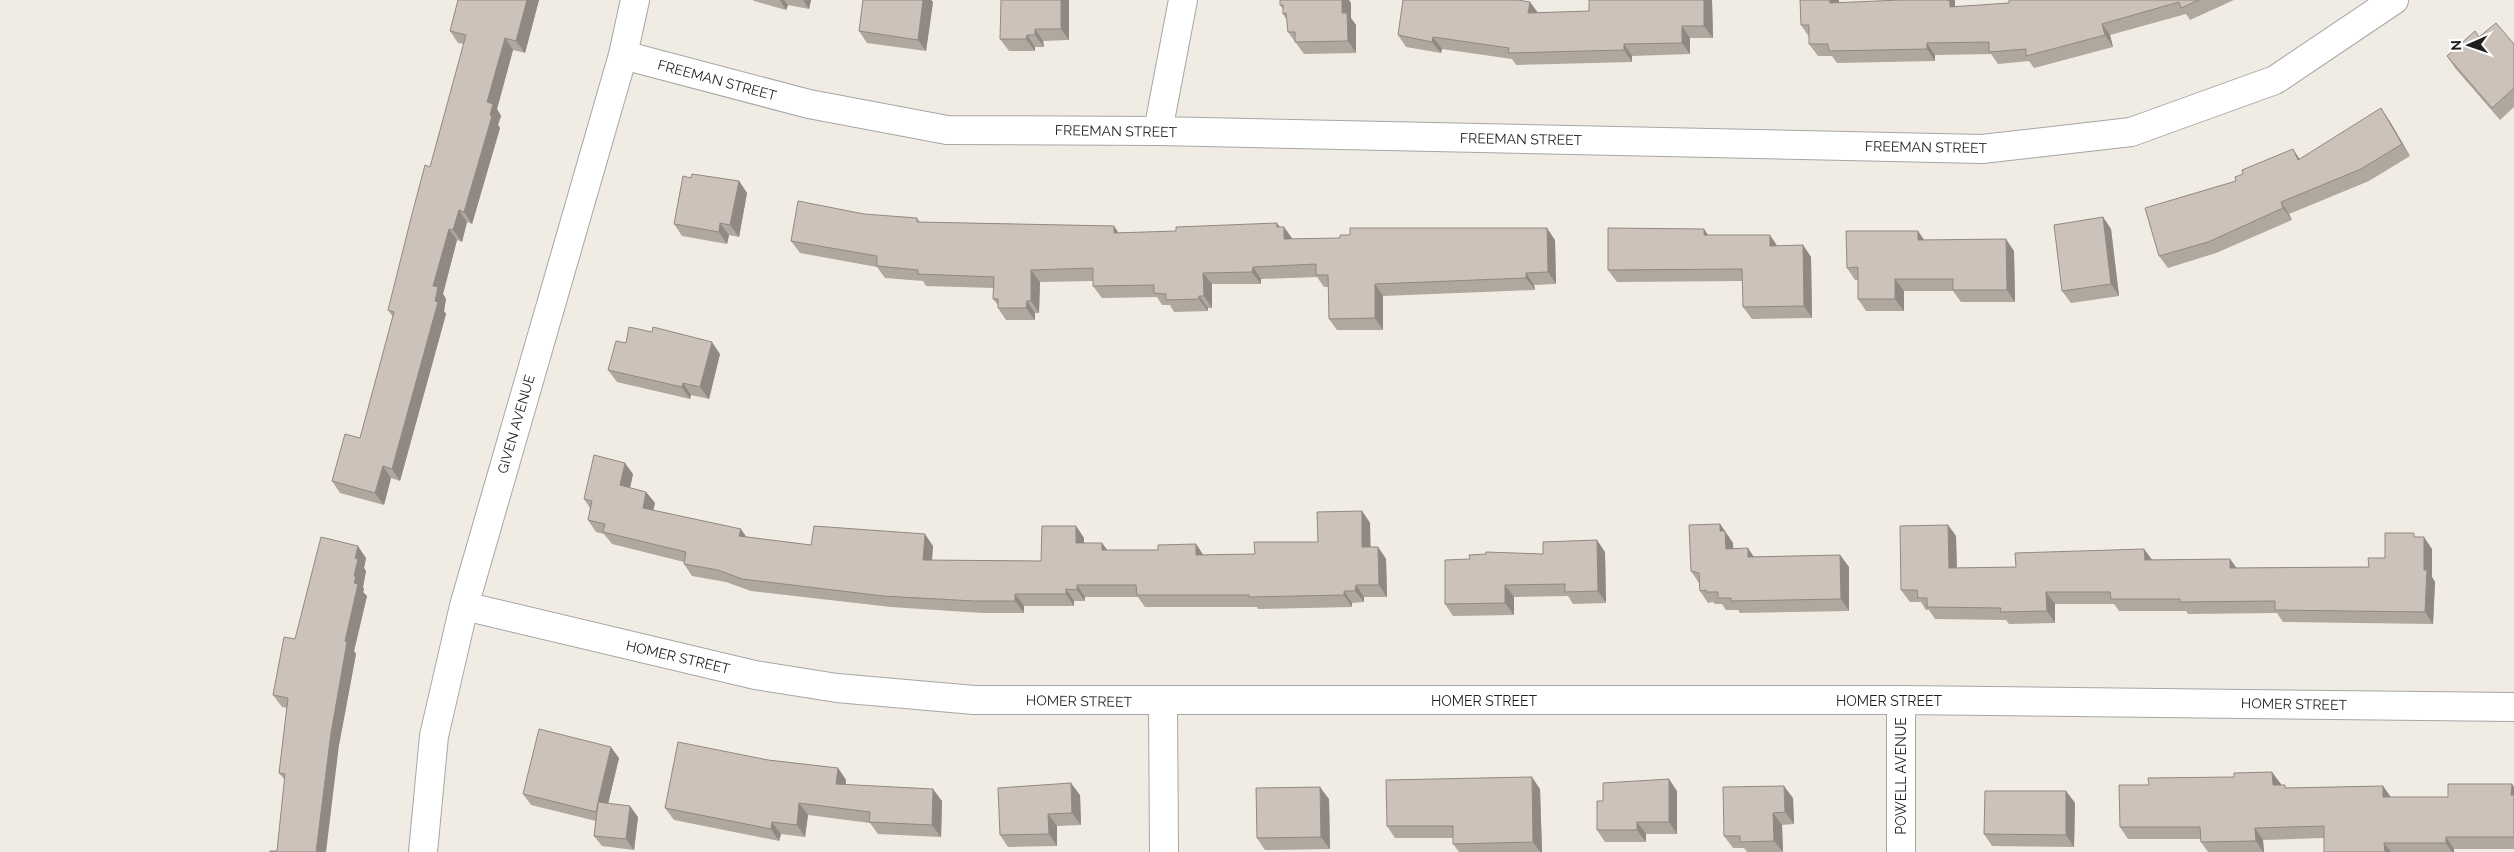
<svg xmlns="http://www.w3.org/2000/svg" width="2514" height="852" viewBox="0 0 2514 852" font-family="Raleway,sans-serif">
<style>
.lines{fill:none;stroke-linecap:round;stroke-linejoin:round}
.minor-casing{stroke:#a6a6a6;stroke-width:30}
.minor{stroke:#fff;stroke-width:28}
.wall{fill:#b0a79f}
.shaded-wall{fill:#908882}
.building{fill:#cdc2b9;stroke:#908882}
.labels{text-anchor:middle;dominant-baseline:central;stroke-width:4;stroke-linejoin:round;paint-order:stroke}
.street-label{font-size:14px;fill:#1f1f1f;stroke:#fff}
</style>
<rect width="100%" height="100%" fill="#f0ece4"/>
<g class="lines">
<defs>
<path id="minor" d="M623,55L809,104L947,130L1158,131L1982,149L2131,132L2275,80L2394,0
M1158,131L1183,0
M464,606L755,675L837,688L974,700H1901L2514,707
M1901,700V852
M1163,702L1164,852
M423,852L434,736L464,606L623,55L635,0"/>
</defs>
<use href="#minor" class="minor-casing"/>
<use href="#minor" class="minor"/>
</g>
<path class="wall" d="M458,0H539L525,53L513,50L497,109L501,116L498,125L500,128L472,224L467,222L462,242L457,240L443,294L446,299L444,311L446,314L400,481L391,478L384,505L340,493L332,481L360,438L393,317L388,310L430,167L464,44L458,43L450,31Z
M753,0H811L809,9L788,5L786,10L754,1Z
M863,0H931L933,2L926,51L867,43L859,31Z
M1069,0V40L1043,41L1044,47H1035V51H1009L1000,39Z
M1589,0H1712L1713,38H1690V54L1632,56V62L1516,65L1512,59L1442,49L1441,53L1406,47L1398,35L1530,2L1538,13L1589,11Z
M1800,0H1839V3L1955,7L2009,3V0H2234L2190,20L2186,14L2110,35L2113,47L2034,68L2029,61L1998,64L1991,54L1935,55V61L1837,63L1832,56H1818L1809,44V37L1801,25Z
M1351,3V18L1356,25V53L1304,54L1288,32L1287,20L1283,14V9L1280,5Z
M2479,37L2514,44V107L2500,120L2455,68L2447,56Z
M2389,120L2410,156L2369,181L2289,214L2292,220L2216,253L2168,268L2159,256L2236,181L2300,159Z
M691,178L739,181L747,193L739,237L729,235L727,244L682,236L674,224Z
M2103,217L2111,229L2119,296L2071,303L2062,291Z
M917,218L920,222L1114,226L1118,233L1176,231L1277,223L1279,227L1292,239L1555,240L1556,284L1534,285L1535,290L1383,296V330H1337L1329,319V287H1324L1317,277L1261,279V284H1212V308H1208V311L1174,312L1170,305H1162L1157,297L1102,298L1093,286V281L1040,282L1039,313H1035V320H1006L998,308V305L993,299L994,288L926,286L923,281L885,278L877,267L800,253L791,241Z
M1704,229L1708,235L1777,246L1803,245L1811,257L1812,318L1752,319L1743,307V281L1617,282L1608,270Z
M1918,231L1924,240L2014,251L2015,302H1961L1953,291H1904V311H1866L1858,299V280H1855L1847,268Z
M626,343L720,354L709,399L691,395L690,399L617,382L608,370Z
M633,474L630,488L646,492L655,503L653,510L746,537L811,545L933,546L932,560L1041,561L1076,526L1084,538V543H1102L1107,550H1158L1196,544L1203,555L1255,554L1318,542L1362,511L1370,523V547H1378L1386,559L1387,597H1364V602L1352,603V607L1258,609L1257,607H1145L1138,597H1085V601H1074V606H1024V613H982L891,607L751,591L726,582L692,576L684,564V562L612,544L604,534L596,532L588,520L590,508L584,499Z
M1720,524L1733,543V549L1754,557L1840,555L1849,567V611L1740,613L1738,610H1726L1722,604H1715L1713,602L1708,603L1700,591L1699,583L1691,571Z
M1948,525L1956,536L1957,568L2016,567L2144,549L2152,560L2230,559L2236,568L2369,567L2385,558L2417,537L2432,549V577L2435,582L2433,624L2283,622L2277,613L2188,614L2186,611H2119L2114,604H2055V623L2009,624L2006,620L1935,619L1929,610H1926L1921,602H1910L1901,590Z
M1605,552L1606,603L1573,604L1568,596L1514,597V615L1453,616L1445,604L1470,559L1543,554Z
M366,558L364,568L366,571L363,587L364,589L363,592L367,596L354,651L356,654L339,745L277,851L285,780L279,773L287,708L282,707L273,695L295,639Z
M619,758L608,803L638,817L634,850L602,846L594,836L596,821L531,805L523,794Z
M768,760L838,768L846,780V785L942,801L941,837L878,834L870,823L808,815L805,837L781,834L779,841L674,820L665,808Z
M2512,784L2514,787V849H2454V852H2324V838L2263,840L2264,852H2208L2201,842V839H2128L2120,827L2281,785L2287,788L2383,786L2391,797H2448Z
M1540,789L1542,852H1459L1453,844V838H1395L1387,826Z
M1677,791V834H1646V842H1605L1597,830L1603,801Z
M2066,791L2075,803L2074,847L1992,846L1984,834Z
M1080,795L1081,825L1057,826V846L1008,847L1000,835Z
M1793,798L1794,824L1782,825L1783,852H1747L1744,848H1733L1724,836Z
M1329,799L1330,849L1265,850L1257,838Z"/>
<path class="shaded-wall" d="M527,0H539L525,53L516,41Z
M780,0H784L788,5L786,10Z
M803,0H811L809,9Z
M923,0H931L933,2L926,51L918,40Z
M1061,0H1069V40L1061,29Z
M1341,0H1349L1351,3V18L1356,25V53L1348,41Z
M1704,0H1712L1713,38L1704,26Z
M1830,0H1839V15L1830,3Z
M1947,0H1955V7H1950Z
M1530,2L1538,13H1528Z
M2102,24L2110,35L2113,47L2105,35Z
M1682,26L1690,38V54L1682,43Z
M1035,29L1043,41L1044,47L1035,35Z
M1027,35L1035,47V51L1026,39Z
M1433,37L1442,49L1441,53L1432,42Z
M505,38L513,50L497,109L501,116L498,125L500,128L472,224L464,212L490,115L487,102Z
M1927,43L1935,55V61L1927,49Z
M1624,44L1632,56V62L1624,50Z
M2381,108L2389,120L2410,156L2402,144Z
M2293,149L2301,161L2298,160Z
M739,181L747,193L739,237L730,225Z
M2281,202L2289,214L2292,220L2283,208Z
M459,210L467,222L462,242L453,230Z
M2103,217L2111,229L2119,296L2111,284Z
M720,223L729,235L727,244L719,232Z
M1277,223L1284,234V227L1292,238L1293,251L1277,227Z
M1114,226L1122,238L1114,233Z
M1547,228L1555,240L1556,284L1548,272Z
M449,229L457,240L443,294L446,299L444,311L446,314L400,481L392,469L435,301L433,286Z
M1704,229L1712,241L1704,235Z
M1918,231L1926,243L1918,240Z
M1770,235L1778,247L1770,246Z
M2006,239L2014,251L2015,302L2007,290Z
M1803,245L1811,257L1812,318L1804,306Z
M1253,267L1261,279V284L1252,272Z
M1031,270L1040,282L1039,313L1031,301Z
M1203,273L1212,284V308L1204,296Z
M1526,273L1534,285L1535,290L1526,278Z
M1895,279L1904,291V311L1895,299Z
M1375,284L1383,296V330L1375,318Z
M1199,296L1208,308V311L1199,299Z
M1027,301L1035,313V320L1026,308Z
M712,342L720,354L709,399L700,387Z
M683,383L691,395L690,399L682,387Z
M625,463L633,474L628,497L620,485Z
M383,466L391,478L384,505L375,493Z
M646,492L655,503L651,520L643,508Z
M1362,511L1370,523L1371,559L1362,547Z
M1720,524L1733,543L1734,561L1726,549L1720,531Z
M1948,525L1956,536L1957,580L1949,568Z
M1076,526L1084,538V555L1076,543Z
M741,529L749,541L739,536Z
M925,534L933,546L931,572L923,560Z
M2424,537L2432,549V577L2435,582L2433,624L2425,612L2424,570Z
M1597,540L1605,552L1606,603L1598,591Z
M1102,543L1111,555L1102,550Z
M1196,544L1204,556L1196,555Z
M358,546L366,558L364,568L366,571L363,587L364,589L363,592L367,596L354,651L356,654L339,745L326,852H316L331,733L354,583L355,558Z
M1378,547L1386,559L1387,597L1379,585Z
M1748,548L1756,560L1748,557Z
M2144,549L2153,561L2145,560Z
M1840,555L1849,567V611L1841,599Z
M2230,559L2239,571L2230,568Z
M1077,585L1085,597V601L1077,590Z
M1356,585L1364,597V602L1355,591Z
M1505,585L1514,597V615L1505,603Z
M1066,589L1074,601V606L1066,594Z
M1344,591L1352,603V607L1344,595Z
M2046,592L2055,604V623L2047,611Z
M1015,594L1024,606V613L1015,601Z
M611,747L619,758L606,813L598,802Z
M838,768L846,780L844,796L836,784Z
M2272,772L2281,784V797L2273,785Z
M1532,777L1540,789L1542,852H1540L1533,842Z
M1669,779L1677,791V834L1669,822Z
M1071,783L1080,795L1081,825L1072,813Z
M2512,784L2514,787V798L2511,795Z
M1784,786L1793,798L1794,824L1785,812Z
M2383,786L2391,798L2383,797Z
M1320,787L1329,799L1330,849L1321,837Z
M933,789L942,801L941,837L932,825Z
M2066,791L2075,803L2074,847L2066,835Z
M799,803L808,815L805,837L797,825Z
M630,806L638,817L634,850L626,839Z
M1773,813L1782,825L1783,852L1774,841Z
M1048,814L1057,826V846L1049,834Z
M772,822L781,834L779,841L771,829Z
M1637,822L1646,834V842L1637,830Z
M2255,828L2263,840L2264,852H2263L2256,841Z
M2446,837L2454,849V852H2452L2446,843Z
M2384,843L2391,852H2385Z"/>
<path class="building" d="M458,0H527L516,41L505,38L487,102L493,104L490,115L492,116L464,212L459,210L453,230L449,229L433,286L438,287L435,301L438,302L392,469L383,466L375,493L332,481L345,434L360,438L394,312L388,310L411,218L425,165L430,167L466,35L450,31Z
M863,0H923L918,40L859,31Z
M1001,0H1061V29H1035V35H1027L1026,39H1000Z
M1280,0H1342V13H1347L1348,41L1295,42V32H1288L1286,13L1283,14V5H1280Z
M1403,0H1518L1530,2L1528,13L1589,11V0H1704V26H1682V43L1624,44V50L1508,53L1509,48L1433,37L1432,42L1398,35Z
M1800,0H1830V3L1900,0H1947L1950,1V7L2009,3V0H2199L2181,8L2179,2L2102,24L2105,35L2026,56V49L1989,52V42L1927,43V49L1829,51L1828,44H1809V25H1801Z
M2496,23L2514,44V88L2492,108L2447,56L2475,31L2479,37Z
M2381,108L2402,144L2361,169L2281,202L2283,208L2208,242L2159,256L2145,208L2236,181L2235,177L2243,174L2242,170L2293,149L2298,160Z
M692,174L739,181L730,225L720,223L719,232L674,224L683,176L691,178Z
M798,201L864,214L917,218V222L1114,226V233L1176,231V227L1277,223V227H1284V239L1340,238V235H1350V228H1547L1548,272L1526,273V278L1375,284V318L1329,319L1328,275H1316V264L1253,267L1252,272L1203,273L1204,296H1199V299L1166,300V294L1154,293V285L1093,286V268L1031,270V301H1027L1026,308H998V299H993L994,277L918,274V270L877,266V256L791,241Z
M2103,217L2111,284L2062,291L2054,225Z
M1608,228L1704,229V235H1770V246L1803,245L1804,306L1743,307L1742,269L1608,270Z
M1846,231H1918V240L2006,239L2007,290H1953V279H1895V299H1858V267L1847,268Z
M629,327L652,332L653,327L712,342L700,387L683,383L682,387L608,370L616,341L626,343Z
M594,455L625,463L620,485L646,492L643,508L741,529L739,536L811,545L814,526L925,534L923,560L1041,561L1042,526H1076V543H1102V550H1158V545L1196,544V555L1255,554L1254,542H1318L1317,512L1362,511V547H1378L1379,585H1356L1355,591H1344V595L1249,597V595H1137L1136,585H1077V590L1066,589V594H1015V601H974L883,596L742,579L718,570L684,564L686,552L603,532L605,524L588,520L592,501L584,499Z
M1720,524V531H1725L1726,549L1748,548V557L1840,555L1841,599L1731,601V598H1718V592H1706V590L1700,591L1699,573L1691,571L1689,525Z
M1948,525L1949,568L2016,567L2015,553L2144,549L2145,560L2230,559V568L2369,567L2368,558H2385V533H2414V537H2424V570H2427L2425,612L2275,610V601L2180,602V599H2111L2110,592H2046L2047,611L2000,612L2001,608L1927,607V598H1918L1917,590H1901L1900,526Z
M321,537L358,546L355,558L358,559L354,576L356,577L354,583L358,584L345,641L347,642L331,733L316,852H270V851H277L285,774L279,773L288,698L273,695L284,637L295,639Z
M1597,540L1598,591L1565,592V584L1505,585V603L1445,604V560L1470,559L1469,555L1486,554V552L1543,554V542Z
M539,729L611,747L598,802L630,806L626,839L594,836L598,803L596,812L523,794Z
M678,742L768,760L838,768L836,784L933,789L932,825L869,822L870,812L799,803L797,825L772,822L771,829L665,808Z
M2272,772L2273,785H2285V788L2383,786V797H2448V784H2512L2511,795H2514V837H2446V843H2384L2385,852H2324V826L2255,828L2256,841L2201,842L2200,827H2120L2119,785H2149L2148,778L2234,777V773Z
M1532,777L1533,842L1453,844V826H1387L1386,780Z
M1669,779V822H1637V830H1597V801H1603V783Z
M1071,783L1072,813L1048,814L1049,834L1000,835L998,788Z
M1784,786L1785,812L1773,813L1774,841L1740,842V836H1724L1723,787Z
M1320,787L1321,837L1257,838L1256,788Z
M1985,791H2066V835L1984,834Z"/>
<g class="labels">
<g class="street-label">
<text transform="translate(717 80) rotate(15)">FREEMAN STREET</text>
<text transform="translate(1116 131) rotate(1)">FREEMAN STREET</text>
<text transform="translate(1521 139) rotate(1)">FREEMAN STREET</text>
<text transform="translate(1926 147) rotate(1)">FREEMAN STREET</text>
<text transform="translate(516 424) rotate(-74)">GIVEN AVENUE</text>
<text transform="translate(678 657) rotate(13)">HOMER STREET</text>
<text transform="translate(1079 701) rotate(1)">HOMER STREET</text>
<text x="1484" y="701">HOMER STREET</text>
<text x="1889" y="701">HOMER STREET</text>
<text transform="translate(2294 704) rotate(1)">HOMER STREET</text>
<text transform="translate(1901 776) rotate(-90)">POWELL AVENUE</text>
</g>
</g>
<g transform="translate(2469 45) rotate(268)" stroke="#ffffff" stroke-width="4" paint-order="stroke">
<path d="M0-4L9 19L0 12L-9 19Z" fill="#1f1f1f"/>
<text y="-8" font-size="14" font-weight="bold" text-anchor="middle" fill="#1f1f1f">N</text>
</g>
</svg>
